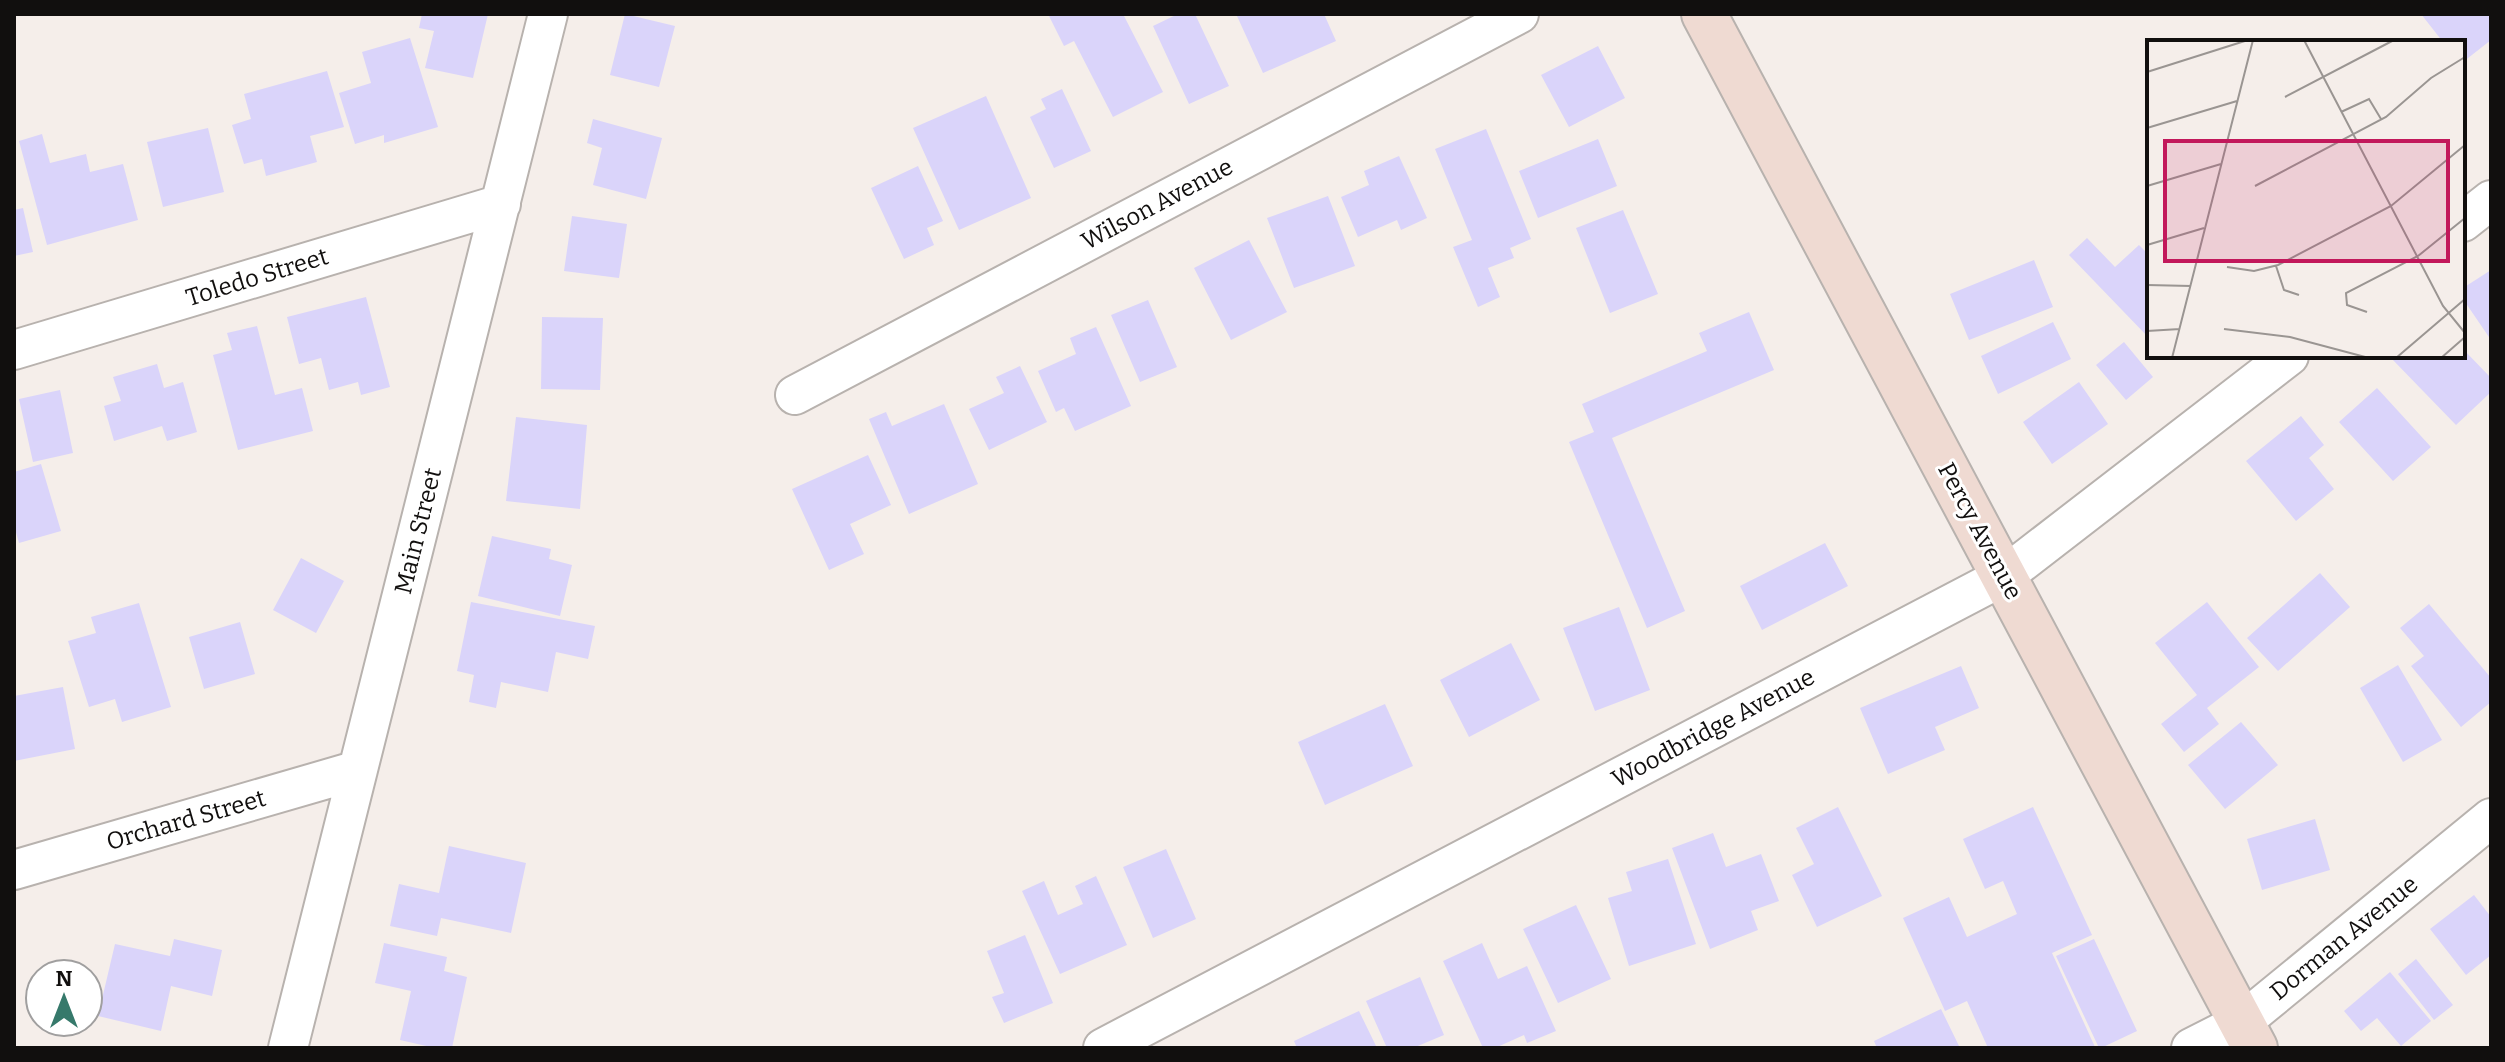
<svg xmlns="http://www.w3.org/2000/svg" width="2505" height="1062" viewBox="0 0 2505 1062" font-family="Bitter,serif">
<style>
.building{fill:#dad4fa}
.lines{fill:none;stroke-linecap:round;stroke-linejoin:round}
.street-casing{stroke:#b8b2ae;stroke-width:42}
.secondary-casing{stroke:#b8b2ae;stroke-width:48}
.street{stroke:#fff;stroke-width:38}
.secondary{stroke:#efdad2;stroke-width:44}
.labels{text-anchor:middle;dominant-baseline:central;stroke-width:6;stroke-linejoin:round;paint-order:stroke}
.street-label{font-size:24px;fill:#110f0e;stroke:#fff}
.inset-road{fill:none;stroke:#9a9592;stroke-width:2}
.view{fill:#c2185b;fill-opacity:0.15;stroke:#c2185b;stroke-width:4}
.inset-edge{fill:none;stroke:#110f0e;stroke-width:4}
</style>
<rect width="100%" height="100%" fill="#f5eeea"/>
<path class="building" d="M422,14H488L473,78L425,68L434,31L419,28Z
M625,14L675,26L659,87L610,75Z
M1048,14H1123L1163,92L1113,117L1074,41L1064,46Z
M1178,14H1195L1229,86L1189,104L1153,26Z
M1241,14H1324L1336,41L1263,73L1237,16Z
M2421,14H2491V40L2463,62V42H2443Z
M410,38L438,127L384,143V135L355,144L339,93L371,83L362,52Z
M1598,46L1625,98L1569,127L1541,75Z
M327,71L344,127L310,136L317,162L266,176L262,159L244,164L232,125L251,119L244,94Z
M1062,89L1091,151L1054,168L1030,117L1046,109L1041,99Z
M986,96L1031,198L959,230L913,128Z
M593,119L662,138L646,199L593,185L602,148L587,143Z
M208,128L224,192L163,207L147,142Z
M1486,129L1531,239L1510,248L1514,258L1488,268L1500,297L1478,307L1453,247L1472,240L1435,149Z
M42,134L50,163L86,154L90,172L123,164L138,220L47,245L19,141Z
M1598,139L1617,186L1538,218L1519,171Z
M1399,156L1427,218L1401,230L1397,220L1358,237L1341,197L1369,185L1364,171Z
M918,166L943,221L927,228L934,245L904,259L871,188Z
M1328,196L1355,266L1294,288L1267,218Z
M23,208L33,252L14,256V210Z
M1623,210L1658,294L1610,313L1576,228Z
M572,216L627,224L619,278L564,271Z
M2087,238L2115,267L2139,245L2149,255V338L2069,255Z
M1249,240L1287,312L1231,340L1194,268Z
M2034,260L2053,307L1969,340L1950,294Z
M2491,270V340L2463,299V288Z
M366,297L390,387L361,395L358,382L329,390L321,358L299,364L287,317Z
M1148,300L1177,367L1140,382L1111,315Z
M1749,312L1774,370L1612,438L1685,611L1647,628L1569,442L1594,432L1582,404L1707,351L1699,333Z
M542,317L603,318L600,390L541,389Z
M2053,322L2071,359L1998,394L1981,356Z
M257,326L275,395L302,388L313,431L238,450L213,355L232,350L227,333Z
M1096,327L1131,406L1075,431L1064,408L1056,412L1038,371L1076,354L1070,338Z
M2124,342L2153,377L2126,400L2096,365Z
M2463,349L2491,378V392L2456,425L2392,359L2396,356H2463Z
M157,364L164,388L183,382L197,432L167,441L162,426L114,441L104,406L121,401L113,377Z
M1020,366L1047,422L989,450L969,409L1004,393L996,377Z
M2079,382L2108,424L2052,464L2023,422Z
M2377,388L2431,447L2393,481L2339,422Z
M60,390L73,453L33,462L19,399Z
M944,404L978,484L909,514L869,419L886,412L892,426Z
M2301,416L2324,445L2309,458L2334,489L2296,521L2246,461Z
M516,417L587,425L580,509L506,501Z
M868,455L891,505L850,524L864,554L829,570L792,489Z
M41,464L61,531L19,543L14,525V472Z
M492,536L551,549L549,559L572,565L560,616L478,596Z
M1825,543L1848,586L1762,630L1740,586Z
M301,558L344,581L316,633L273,610Z
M2320,573L2350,607L2278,671L2247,638Z
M471,602L595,626L588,659L556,652L548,692L501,682L496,708L469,702L474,675L457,671Z
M2207,602L2259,667L2207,708L2219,724L2184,752L2161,724L2197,695L2155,643Z
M139,603L171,707L122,722L115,699L89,707L68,641L96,633L91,617Z
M2429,604L2491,678V702L2461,727L2411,666L2424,656L2400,628Z
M1619,607L1650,690L1595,711L1563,628Z
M240,622L255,674L204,689L189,637Z
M1511,643L1540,700L1469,737L1440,680Z
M2398,665L2442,740L2403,762L2360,688Z
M1961,666L1979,708L1935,727L1945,750L1888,774L1860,708Z
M63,687L75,749L14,761V696Z
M1385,704L1413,766L1325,805L1298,742Z
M2241,722L2278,765L2225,809L2188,765Z
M1838,807L1882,896L1817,927L1792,875L1814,864L1796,828Z
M2033,807L2092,935L2052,953L2095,1047L2093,1048H1988L1967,1001L1945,1011L1903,918L1949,897L1967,937L2017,914L2003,881L1985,889L1963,839Z
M2315,819L2330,870L2262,890L2247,839Z
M1713,833L1726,867L1761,854L1779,901L1751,911L1758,930L1710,949L1672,848Z
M449,846L526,863L511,933L441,918L437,936L390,926L399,884L439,893Z
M1166,849L1196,919L1153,938L1123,867Z
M1668,859L1696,944L1629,966L1608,898L1632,891L1626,872Z
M1096,876L1127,945L1060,974L1022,891L1044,881L1058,915L1083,904L1075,886Z
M2474,895L2491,917V955L2466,975L2430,929Z
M1576,905L1611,979L1558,1003L1523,929Z
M1025,935L1053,1003L1004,1023L992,997L1004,993L987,951Z
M174,939L222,950L212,996L171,986L161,1031L98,1016L115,944L170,956Z
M2094,939L2137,1031L2101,1048H2099L2056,956Z
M384,943L447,957L444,971L467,977L452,1048H435L400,1040L411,991L375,983Z
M1482,943L1498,979L1527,966L1556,1031L1527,1043L1524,1035L1495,1048H1483L1443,961Z
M2416,959L2453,1005L2434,1020L2398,974Z
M2390,972L2431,1021L2401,1046L2377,1018L2361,1031L2344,1011Z
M1420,977L1444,1035L1413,1048H1387L1366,1001Z
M1941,1009L1960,1048H1877L1874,1041Z
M1359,1011L1377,1048H1297L1294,1041Z"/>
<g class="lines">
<defs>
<path id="street" d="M2463,222L2491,200
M14,350L501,204
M795,395L1519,14
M14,870L358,770
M288,1048L548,14
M1103,1048L2004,576L2289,356
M2191,1048L2242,1022L2491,818"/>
<path id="secondary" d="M1704,14L2255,1048"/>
</defs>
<use href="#street" class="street-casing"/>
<use href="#secondary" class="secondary-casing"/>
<use href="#street" class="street"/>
<use href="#secondary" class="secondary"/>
</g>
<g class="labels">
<g class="street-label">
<text transform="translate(1157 204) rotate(-28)">Wilson Avenue</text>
<text transform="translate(257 277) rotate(-17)">Toledo Street</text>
<text transform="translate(418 531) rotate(-76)">Main Street</text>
<text transform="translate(1980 531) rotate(62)">Percy Avenue</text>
<text transform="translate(1713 728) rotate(-28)">Woodbridge Avenue</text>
<text transform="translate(186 820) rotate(-16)">Orchard Street</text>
<text transform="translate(2344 938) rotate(-39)">Dorman Avenue</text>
</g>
</g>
<g transform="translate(2147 40)">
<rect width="318" height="318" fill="#f5eeea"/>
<path class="inset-road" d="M157,0L296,266L318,293M0,32L101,0M138,57L247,0M194,72L222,59L234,79M0,88L90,61M0,146L74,124M108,146L239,77L284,38L318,17M0,205L57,188M129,226L137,250L152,255M80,227L107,231L131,225L244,166L318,105M0,245L44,246M220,272L200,265L199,253L271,216L318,178M77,289L143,297L222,318M0,291L33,289M25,318L106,0M249,318L318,259M294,318L318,297"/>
<path class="view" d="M18,101H301V221H18Z"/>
<rect width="318" height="318" class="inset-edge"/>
</g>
<rect width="2505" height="1062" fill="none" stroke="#110f0e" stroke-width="32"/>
<g transform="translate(64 998)"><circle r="38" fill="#ffffff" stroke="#a09f9f" stroke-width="2"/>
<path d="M0-6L14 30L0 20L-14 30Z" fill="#36796b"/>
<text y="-12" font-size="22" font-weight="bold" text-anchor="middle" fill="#110f0e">N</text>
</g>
</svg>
